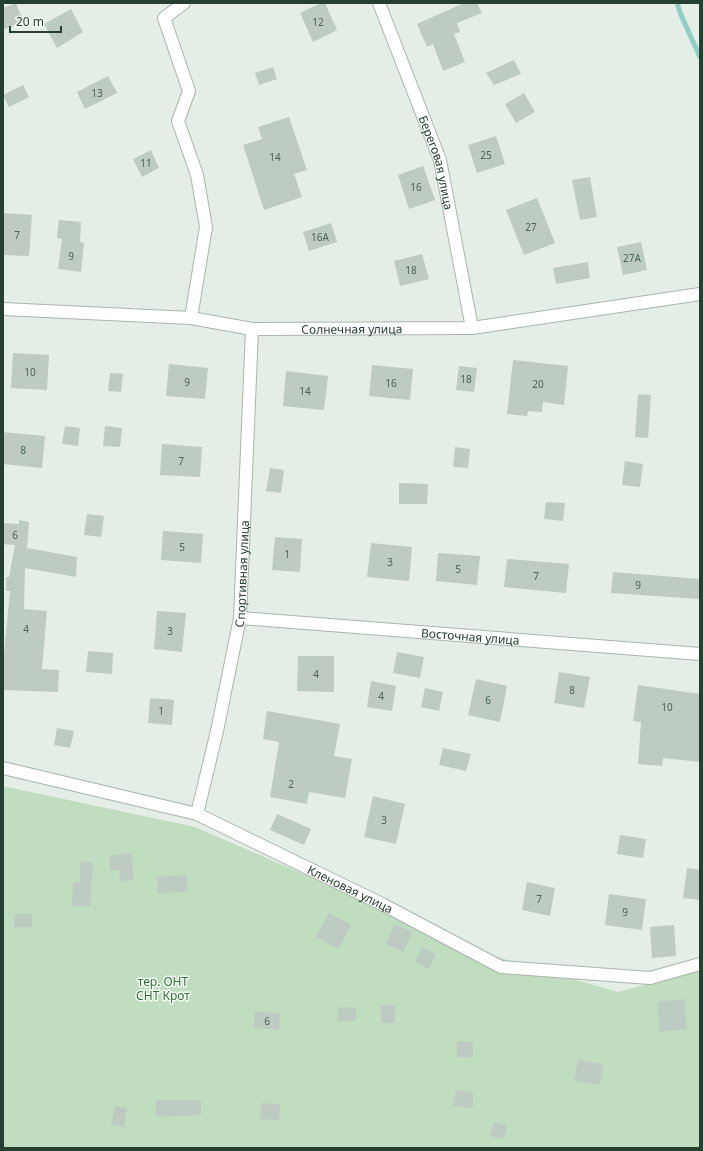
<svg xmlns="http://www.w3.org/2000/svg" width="703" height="1151" viewBox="0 0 703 1151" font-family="'Noto Sans',sans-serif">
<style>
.green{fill:#c0ddbf}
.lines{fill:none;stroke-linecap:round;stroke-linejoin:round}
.stream{stroke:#91cfc6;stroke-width:5}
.building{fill:#bdcbc2}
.street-casing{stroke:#a8b5ac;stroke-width:14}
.street{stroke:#fff;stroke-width:12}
.labels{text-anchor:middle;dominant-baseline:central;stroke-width:3;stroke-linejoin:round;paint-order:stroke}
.number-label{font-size:10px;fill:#4b6254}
.street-label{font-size:12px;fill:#253f30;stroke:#f6faf6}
.park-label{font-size:12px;fill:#317337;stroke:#f6faf6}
</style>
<rect width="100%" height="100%" fill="#e5ede7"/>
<path class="green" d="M3,786L195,827L308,876L459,946L618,992L700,970V1148H3Z"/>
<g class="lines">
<path class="stream" d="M677,3L681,15L700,57"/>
</g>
<path class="building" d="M16,3L23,21L3,30V8Z
M321,3H325L337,30L313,42L300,13Z
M464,3H477L482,13L457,23L460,32L454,34L465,62L443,71L433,44L427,47L417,24Z
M71,9L83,32L57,48L44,24Z
M514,60L521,74L494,85L486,73Z
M273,67L277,79L259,85L255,73Z
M108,76L117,93L85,109L77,92Z
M23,85L29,97L9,107L3,95Z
M524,93L535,112L516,123L505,104Z
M289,117L307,170L294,174L302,197L264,210L243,145L262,139L258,127Z
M496,136L505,164L477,173L468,145Z
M151,150L159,168L142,177L133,159Z
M423,166L435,200L409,209L398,175Z
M590,177L597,217L580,220L572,180Z
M537,198L555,243L524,255L506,210Z
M3,213L32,215L29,256L3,255Z
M59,220L81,222L80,242L84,243L81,272L58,269L62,239L57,238Z
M331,223L337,242L309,251L303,232Z
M641,242L647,270L623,275L617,247Z
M422,254L429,279L400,286L394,261Z
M588,262L590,278L556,284L553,268Z
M13,353L49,355L47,390L11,388Z
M513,360L568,366L564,405L543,402L542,412L528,411L527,416L507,414Z
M169,364L208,368L205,399L166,396Z
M372,365L413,369L410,400L369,396Z
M459,366L477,368L474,392L456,390Z
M286,371L328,376L324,410L283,406Z
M110,373L123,374L121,392L108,391Z
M638,394L651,395L648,438L635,437Z
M65,426L80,428L78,446L62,444Z
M105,426L122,428L120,447L103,446Z
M3,432L45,436L42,468L3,464Z
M162,444L202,447L200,477L160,475Z
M455,447L470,449L468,468L453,467Z
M625,461L643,464L640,487L622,485Z
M270,468L284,470L281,493L266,491Z
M399,483L428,484L427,504H399Z
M546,502L565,503L563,521L544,519Z
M87,514L104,516L101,537L84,535Z
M19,520L29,522L27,548L77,557L76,577L25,568L24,609L47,611L42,669L59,670L58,692L3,690V664L10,591H6V577H9L15,545L3,544V523L19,524Z
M163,531L203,534L201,563L161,560Z
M275,537L302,539L300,572L272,570Z
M371,543L412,547L409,581L367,577Z
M438,553L480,556L477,585L436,581Z
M507,559L569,564L566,593L504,587Z
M613,572L700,579V599L611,593Z
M157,611L186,613L182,652L154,649Z
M88,651L113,653L112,674L86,672Z
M397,652L424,657L420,678L393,673Z
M298,656H334V692L297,691Z
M559,672L590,677L584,708L554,703Z
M476,679L507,686L500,722L468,715Z
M371,681L396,686L392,711L367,707Z
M638,685L700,694V762L663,758L662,766L638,764L641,722L633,721Z
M425,688L443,692L439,711L421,707Z
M150,698L174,700L172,725L148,723Z
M267,711L340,724L334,756L352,759L345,798L309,792L307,804L270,797L279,742L263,739Z
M57,728L74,731L70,748L54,745Z
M443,748L471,754L466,771L439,765Z
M373,796L405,804L396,844L364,837Z
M277,814L311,829L304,845L270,830Z
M620,835L646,839L643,858L617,854Z
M131,853L134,880L120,881L119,870L111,871L109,856Z
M80,862H93L90,906H72L73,882H80Z
M687,868L700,870V900L683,898Z
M187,875L188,891L158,894L157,877Z
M527,882L555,888L550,916L522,910Z
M609,894L646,899L642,930L605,925Z
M329,913L351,925L339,949L316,937Z
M15,914H32V927H14Z
M395,924L412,932L403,952L386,944Z
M674,925L676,956L652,958L650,927Z
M422,947L436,954L429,969L415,962Z
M684,999L687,1029L660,1032L657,1002Z
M381,1005H395V1023H381Z
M338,1007L356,1008V1021H337Z
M255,1012L280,1013L279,1030L254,1028Z
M457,1041L473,1042V1057H457Z
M578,1060L603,1064L600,1085L574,1081Z
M456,1090L473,1092V1108L453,1106Z
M156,1100H201V1115L156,1117Z
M261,1103L280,1104L279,1120L260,1119Z
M115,1106L127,1108L124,1127L111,1125Z
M494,1122L507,1125L504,1139L490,1136Z"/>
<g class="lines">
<defs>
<g id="street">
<path d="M184,3L164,18L189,91L178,121L197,175L206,227L191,318"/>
<path id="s1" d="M379,3L440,160L472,328"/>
<path id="s2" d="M3,309L191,318L252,329L472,328L700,294"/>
<path id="s3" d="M240,618L700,654"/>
<path id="s4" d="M3,768L197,814L382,904L501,967L650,978L700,964"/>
<path id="s5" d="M197,814L217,731L240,618L252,329"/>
</g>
</defs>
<use href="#street" class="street-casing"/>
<use href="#street" class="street"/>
</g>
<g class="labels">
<g class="number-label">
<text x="318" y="22">12</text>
<text x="97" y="93">13</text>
<text x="486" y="155">25</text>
<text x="275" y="157">14</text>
<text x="146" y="163">11</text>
<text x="416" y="187">16</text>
<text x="531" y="227">27</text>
<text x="17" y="235">7</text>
<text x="320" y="237">16А</text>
<text x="71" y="256">9</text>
<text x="632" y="258">27А</text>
<text x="411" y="270">18</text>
<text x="30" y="372">10</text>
<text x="466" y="379">18</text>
<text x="187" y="382">9</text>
<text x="391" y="383">16</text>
<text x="538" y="384">20</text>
<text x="305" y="391">14</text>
<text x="23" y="450">8</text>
<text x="181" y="461">7</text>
<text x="15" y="535">6</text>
<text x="182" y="547">5</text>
<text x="287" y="554">1</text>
<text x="390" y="562">3</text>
<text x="458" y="569">5</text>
<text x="536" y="576">7</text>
<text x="638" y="585">9</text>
<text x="26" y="629">4</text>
<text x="170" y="631">3</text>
<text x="316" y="674">4</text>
<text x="572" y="690">8</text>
<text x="381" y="696">4</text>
<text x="488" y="700">6</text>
<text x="667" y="707">10</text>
<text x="161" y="711">1</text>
<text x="291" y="784">2</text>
<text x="384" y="820">3</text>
<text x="539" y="899">7</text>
<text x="625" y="912">9</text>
<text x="267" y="1021">6</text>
</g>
<g class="street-label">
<text stroke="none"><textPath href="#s1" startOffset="170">Береговая улица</textPath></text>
<text stroke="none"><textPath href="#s2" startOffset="350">Солнечная улица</textPath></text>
<text stroke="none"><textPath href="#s5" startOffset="245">Спортивная улица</textPath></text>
<text stroke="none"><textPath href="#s3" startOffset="231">Восточная улица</textPath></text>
<text stroke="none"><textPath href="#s4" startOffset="370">Кленовая улица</textPath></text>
</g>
<g class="park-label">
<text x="163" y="981">тер. ОНТ<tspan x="163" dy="14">СНТ Крот</tspan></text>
</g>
</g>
<rect width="703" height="1151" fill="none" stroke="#253f30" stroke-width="8"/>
<path d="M10 26v6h51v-6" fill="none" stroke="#253f30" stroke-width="2"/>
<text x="16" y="26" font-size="12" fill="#253f30" stroke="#f6faf6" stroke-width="3" paint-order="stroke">20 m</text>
</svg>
